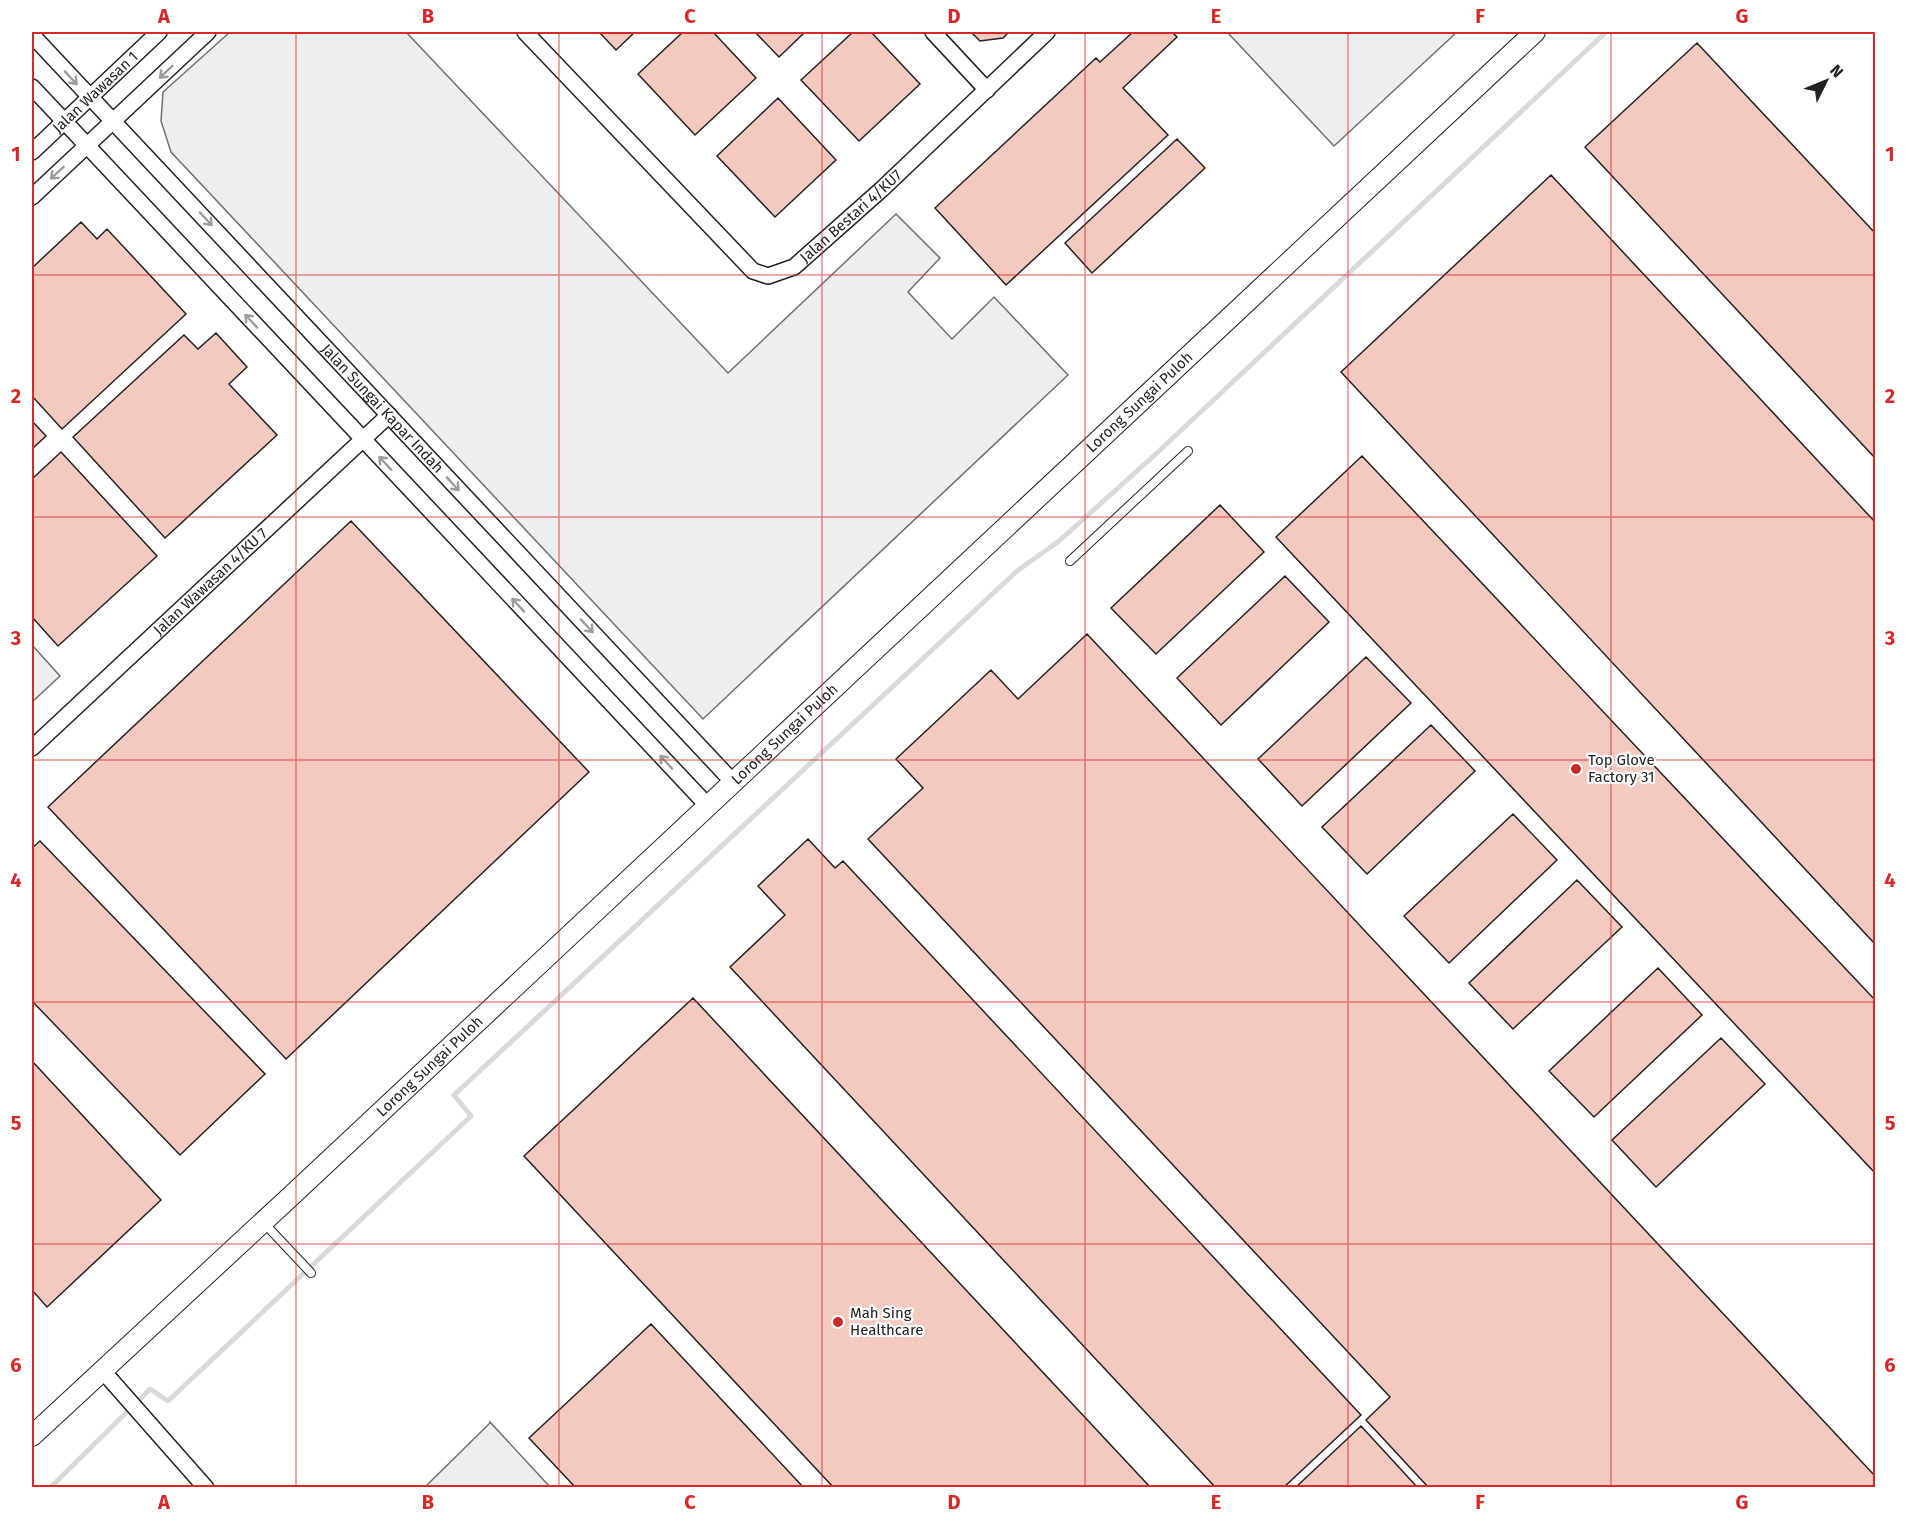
<svg xmlns="http://www.w3.org/2000/svg" width="1907" height="1519" viewBox="0 0 1907 1519" font-family="'Fira Sans',sans-serif">
<style>
.green{fill:#eee;stroke:#6f6f6f;stroke-width:1.5}
.lines{fill:none;stroke-linecap:round;stroke-linejoin:round}
.stream{stroke:#d9d9d9;stroke-width:5}
.building{fill:#f3c9c0;stroke:#222;stroke-width:1.5}
.service-casing{stroke:#222;stroke-width:10}
.minor-casing{stroke:#222;stroke-width:18}
.tertiary-casing{stroke:#222;stroke-width:22}
.service{stroke:#fff;stroke-width:8}
.minor{stroke:#fff;stroke-width:15}
.tertiary{stroke:#fff;stroke-width:20}
.oneway{stroke:#9c9c9c}
.grid{fill:none;stroke:#d62828;stroke-width:1.5;stroke-opacity:0.55}
.poi-dot{fill:#c62828;stroke:#fff;stroke-width:2}
.labels{text-anchor:middle;dominant-baseline:central;stroke-width:4.5;stroke-linejoin:round;paint-order:stroke}
.street-label{font-size:15px;fill:#222;stroke:#fff}
.poi-label{font-size:15px;fill:#222;stroke:#fff;text-anchor:start}
.neatline{fill:none;stroke:#d62828;stroke-width:2}
.grid-label{font-size:20px;text-anchor:middle;font-weight:bold;fill:#d62828}
</style>
<rect width="100%" height="100%" fill="#fff"/>
<path class="green" d="M230,32H406L728,373L896,214L940,258L908,292L952,339L994,297L1068,375L703,719L171,152L161,121L163,92Z
M1227,32H1457L1334,146Z
M32,645L60,676L32,702Z
M490,1422L550,1487H425L490,1423Z"/>
<g class="lines">
<path class="stream" d="M50,1488L150,1389L168,1401L471,1116L454,1095L1017,571L1059,541L1158,452L1606,32"/>
</g>
<path class="building" d="M599,32H635L616,50Z
M683,32H713L756,78L695,135L638,74Z
M755,32H805L779,57Z
M853,32H871L920,84L859,141L801,80Z
M971,32H1009L1003,38L980,41Z
M1133,32H1172L1177,37L1123,88L1168,135L1006,285L935,208L1096,58L1100,62Z
M1697,43L1876,234V459L1585,147Z
M778,98L836,160L775,217L717,156Z
M1177,139L1205,168L1092,273L1065,243Z
M1551,175L1876,523V945L1341,372Z
M81,222L97,239L107,229L186,314L62,429L32,396V268Z
M216,333L247,367L229,384L277,435L165,538L73,437L184,335L198,349Z
M32,421L46,436L32,449Z
M61,452L157,556L58,646L32,617V479Z
M1362,456L1876,1001V1174L1276,537Z
M1220,505L1264,552L1156,654L1111,608Z
M351,521L589,772L286,1059L48,807Z
M1285,576L1329,622L1221,725L1177,678Z
M1087,634L1876,1477V1488H1429L1366,1420L1390,1397L868,839L923,788L896,759L991,670L1018,699Z
M1366,657L1411,703L1302,806L1258,759Z
M1431,725L1475,771L1367,874L1322,827Z
M1513,814L1557,860L1449,963L1404,916Z
M808,839L835,868L843,861L1361,1415L1283,1488H1216L730,967L785,915L758,886Z
M40,841L265,1074L180,1155L32,1001V848Z
M1577,880L1622,927L1513,1029L1469,983Z
M1658,968L1702,1015L1594,1117L1549,1071Z
M693,998L1151,1488H834L524,1156Z
M1721,1038L1765,1084L1656,1187L1612,1140Z
M32,1061L161,1200L47,1307L32,1290Z
M651,1324L804,1488H576L529,1438Z
M1361,1426L1418,1488H1295Z"/>
<g class="lines">
<defs>
<path id="service" d="M1070,561L1188,451
M263,1222L311,1273"/>
<g id="minor">
<path id="s1" d="M525,32L753,271L768,276L794,267L882,189L1047,32"/>
<path d="M933,32L987,90"/>
<path id="s2" d="M32,35L732,781"/>
<path d="M32,87L707,805"/>
<path id="s3" d="M32,152L159,32"/>
<path d="M32,197L208,32"/>
<path id="s4" d="M32,748L389,415"/>
<path d="M102,1370L206,1488"/>
</g>
<g id="tertiary">
<path id="s5" d="M32,1436L290,1197L1535,32"/>
</g>
</defs>
<use href="#service" class="service-casing"/>
<use href="#minor" class="minor-casing"/>
<use href="#tertiary" class="tertiary-casing"/>
<use href="#service" class="service"/>
<use href="#minor" class="minor"/>
<use href="#tertiary" class="tertiary"/>
</g>
<defs><path id="oneway-shaft" d="M-6 0H5M1.5-3L5.5 0L1.5 3" fill="none" stroke-width="1.6" stroke-linecap="round" stroke-linejoin="round" transform="scale(1.5)"/></defs>
<g class="oneway">
<use href="#oneway-shaft" transform="translate(166 72) rotate(136)"/>
<use href="#oneway-shaft" transform="translate(71 78) rotate(47)"/>
<use href="#oneway-shaft" transform="translate(57 173) rotate(137)"/>
<use href="#oneway-shaft" transform="translate(206 219) rotate(47)"/>
<use href="#oneway-shaft" transform="translate(251 321) rotate(-133)"/>
<use href="#oneway-shaft" transform="translate(385 463) rotate(-133)"/>
<use href="#oneway-shaft" transform="translate(453 484) rotate(47)"/>
<use href="#oneway-shaft" transform="translate(518 605) rotate(-133)"/>
<use href="#oneway-shaft" transform="translate(587 626) rotate(47)"/>
<use href="#oneway-shaft" transform="translate(666 762) rotate(-133)"/>
</g>
<path class="grid" d="M296,32V1488M559,32V1488M822,32V1488M1085,32V1488M1348,32V1488M1611,32V1488M32,275H1876M32,517H1876M32,760H1876M32,1002H1876M32,1244H1876"/>
<g class="poi-dot">
<circle cx="1576" cy="769" r="6"/>
<circle cx="838" cy="1322" r="6"/>
</g>
<g class="labels">
<g class="street-label">
<text stroke="none"><textPath href="#s3" startOffset="87">Jalan Wawasan 1</textPath></text>
<text stroke="none"><textPath href="#s1" startOffset="450">Jalan Bestari 4/KU7</textPath></text>
<text stroke="none"><textPath href="#s5" startOffset="1515">Lorong Sungai Puloh</textPath></text>
<text stroke="none"><textPath href="#s2" startOffset="512">Jalan Sungai Kapar Indah</textPath></text>
<text stroke="none"><textPath href="#s4" startOffset="244">Jalan Wawasan 4/KU 7</textPath></text>
<text stroke="none"><textPath href="#s5" startOffset="1029">Lorong Sungai Puloh</textPath></text>
<text stroke="none"><textPath href="#s5" startOffset="543">Lorong Sungai Puloh</textPath></text>
</g>
<g class="poi-label">
<text x="1588" y="760">Top Glove<tspan x="1588" dy="17">Factory 31</tspan></text>
<text x="850" y="1313">Mah Sing<tspan x="850" dy="17">Healthcare</tspan></text>
</g>
</g>
<rect width="1907" height="1519" fill="none" stroke="#ffffff" stroke-width="66"/>
<g transform="translate(1826 81) rotate(47)" stroke="#ffffff" stroke-width="4.5" paint-order="stroke">
<path d="M0-4.5L10 22L0 15L-10 22Z" fill="#222222"/>
<text y="-9" font-size="16" font-weight="bold" text-anchor="middle" fill="#222222">N</text>
</g>
<rect x="33" y="33" width="1841" height="1453" class="neatline"/>
<g class="grid-label">
<text x="164" y="23">A</text>
<text x="428" y="23">B</text>
<text x="690" y="23">C</text>
<text x="954" y="23">D</text>
<text x="1216" y="23">E</text>
<text x="1480" y="23">F</text>
<text x="1742" y="23">G</text>
<text x="16" y="161">1</text>
<text x="1890" y="161">1</text>
<text x="16" y="403">2</text>
<text x="1890" y="403">2</text>
<text x="16" y="645">3</text>
<text x="1890" y="645">3</text>
<text x="16" y="887">4</text>
<text x="1890" y="887">4</text>
<text x="16" y="1130">5</text>
<text x="1890" y="1130">5</text>
<text x="16" y="1372">6</text>
<text x="1890" y="1372">6</text>
<text x="164" y="1509">A</text>
<text x="428" y="1509">B</text>
<text x="690" y="1509">C</text>
<text x="954" y="1509">D</text>
<text x="1216" y="1509">E</text>
<text x="1480" y="1509">F</text>
<text x="1742" y="1509">G</text>
</g>
</svg>
